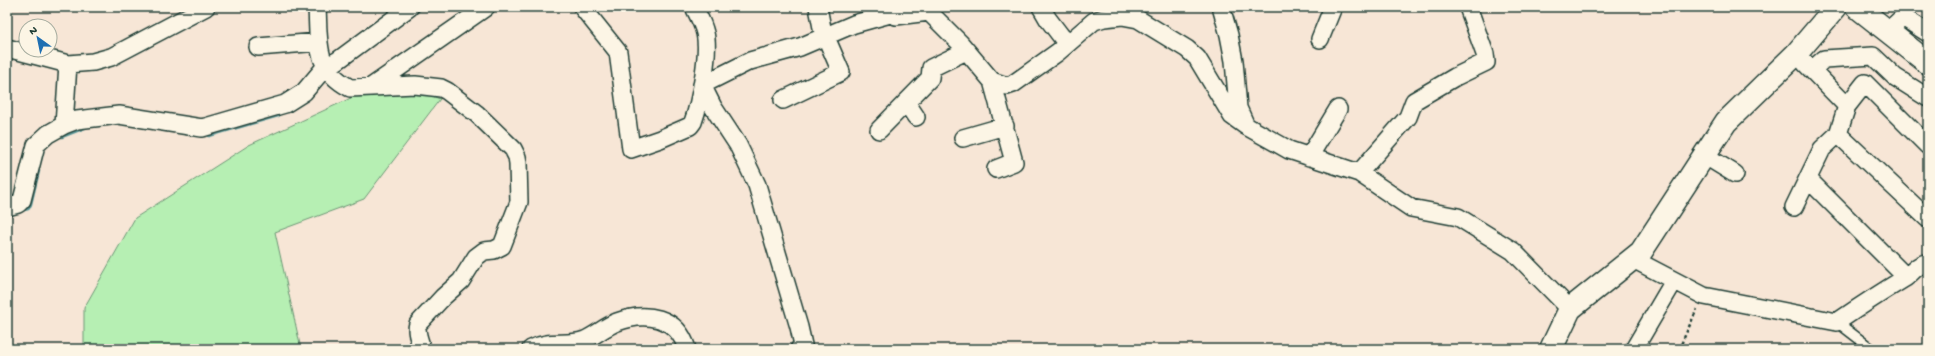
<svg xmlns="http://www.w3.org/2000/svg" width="1935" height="356" viewBox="0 0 1935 356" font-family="'Gochi Hand',sans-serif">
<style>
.green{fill:#b6efb3;stroke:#6a9674}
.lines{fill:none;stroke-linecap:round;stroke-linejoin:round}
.stream{stroke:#5a9798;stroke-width:4.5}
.lane-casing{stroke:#1f3d34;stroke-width:12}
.street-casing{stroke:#1f3d34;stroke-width:20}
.secondary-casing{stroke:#1f3d34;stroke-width:25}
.path{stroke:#1f3d34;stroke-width:2.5;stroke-dasharray:3 3;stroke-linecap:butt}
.lane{stroke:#fcf5e5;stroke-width:9}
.street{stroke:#fcf5e5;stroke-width:17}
.secondary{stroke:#fcf5e5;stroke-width:22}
</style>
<rect width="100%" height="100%" fill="#f7e6d6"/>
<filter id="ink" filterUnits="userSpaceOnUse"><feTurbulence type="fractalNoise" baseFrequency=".025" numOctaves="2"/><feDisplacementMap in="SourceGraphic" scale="8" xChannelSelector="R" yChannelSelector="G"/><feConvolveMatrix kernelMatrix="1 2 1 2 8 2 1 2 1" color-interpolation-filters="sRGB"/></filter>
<g filter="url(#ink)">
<path class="green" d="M414,89L440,99L364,199L275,232L301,349H84V308L135,218L249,145L364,92Z"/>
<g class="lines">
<path class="stream" d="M413,13L422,7
M209,135L278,115
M62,136L85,127
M20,210L28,208L30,204L38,171"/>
<defs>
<path id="lane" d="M1837,322L1872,349"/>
<path id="street" d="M317,7C319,42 314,69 350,88L415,85L441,88L447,91L477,114L513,149L517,157L518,163L519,202L502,246L494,250L484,251L476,257L461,281L443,297L418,324C415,332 420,341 422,349
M582,7L618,52L631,149L660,139L690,126L693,122C700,103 710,52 705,33C703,24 698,15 694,7
M1041,7L1048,19L1067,44
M1221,7L1229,35L1234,61L1238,108L1246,126L1289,150L1359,173L1411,208L1458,217L1513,251L1570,309
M1888,31L1903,17L1928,33
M1320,39L1333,7
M258,47L319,42
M7,48L68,64L93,62L111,57L206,7
M1805,63L1847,106
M1812,70L1824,59L1873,56L1895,77L1928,98
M992,81L1014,162L996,169
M371,87L486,7
M783,100L841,72L822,28L818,7
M906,102L916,117
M64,125L68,64
M879,130L930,78L931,68L966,51
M1838,134L1928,219
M963,138L1005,126
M1704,155L1735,174
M1309,157L1338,109
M1359,173L1408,117L1414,101L1455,77L1486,62L1485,54L1468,7
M1808,179L1906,277
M7,207L18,204L22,200L36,145L48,134L64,125L77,120L119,115L202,128L285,104L304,92L326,66L337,61L410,7
M1794,207L1822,149L1838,134L1847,106L1865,83L1928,146
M1633,259L1704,296L1837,322C1859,307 1882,292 1905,278C1912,273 1918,263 1928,263
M531,349C550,339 566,347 585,340C596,335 606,326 617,322C646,311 677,316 687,349
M799,349L803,345L799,327L757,185L738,145L713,107L702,85L750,61L800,47L854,24L890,14L896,16L929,12L960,43L992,81L1007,86L1013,84L1058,52L1094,21L1104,18L1122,16L1138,19L1187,49L1197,58L1232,116L1246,126
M1634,349L1674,281"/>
<path id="secondary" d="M1857,7L1928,63
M1551,349L1570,309L1641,252L1726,122L1796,54L1836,7"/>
</defs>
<use href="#lane" class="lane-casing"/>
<use href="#street" class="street-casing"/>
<use href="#secondary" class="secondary-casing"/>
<path class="path" d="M1679,349L1697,309"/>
<use href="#lane" class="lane"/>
<use href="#street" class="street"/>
<use href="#secondary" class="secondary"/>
</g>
</g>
<rect width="1935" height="356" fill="none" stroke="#fcf5e5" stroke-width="24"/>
<rect x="12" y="12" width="1911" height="332" fill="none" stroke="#1f3d34" stroke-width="1.5" filter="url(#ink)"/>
<g transform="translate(38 38) rotate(327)"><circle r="19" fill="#fcf5e5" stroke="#a4ab9e"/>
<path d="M0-3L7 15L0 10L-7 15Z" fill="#1f6fb2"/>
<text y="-6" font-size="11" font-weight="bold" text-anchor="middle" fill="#1f3d34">N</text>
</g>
</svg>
